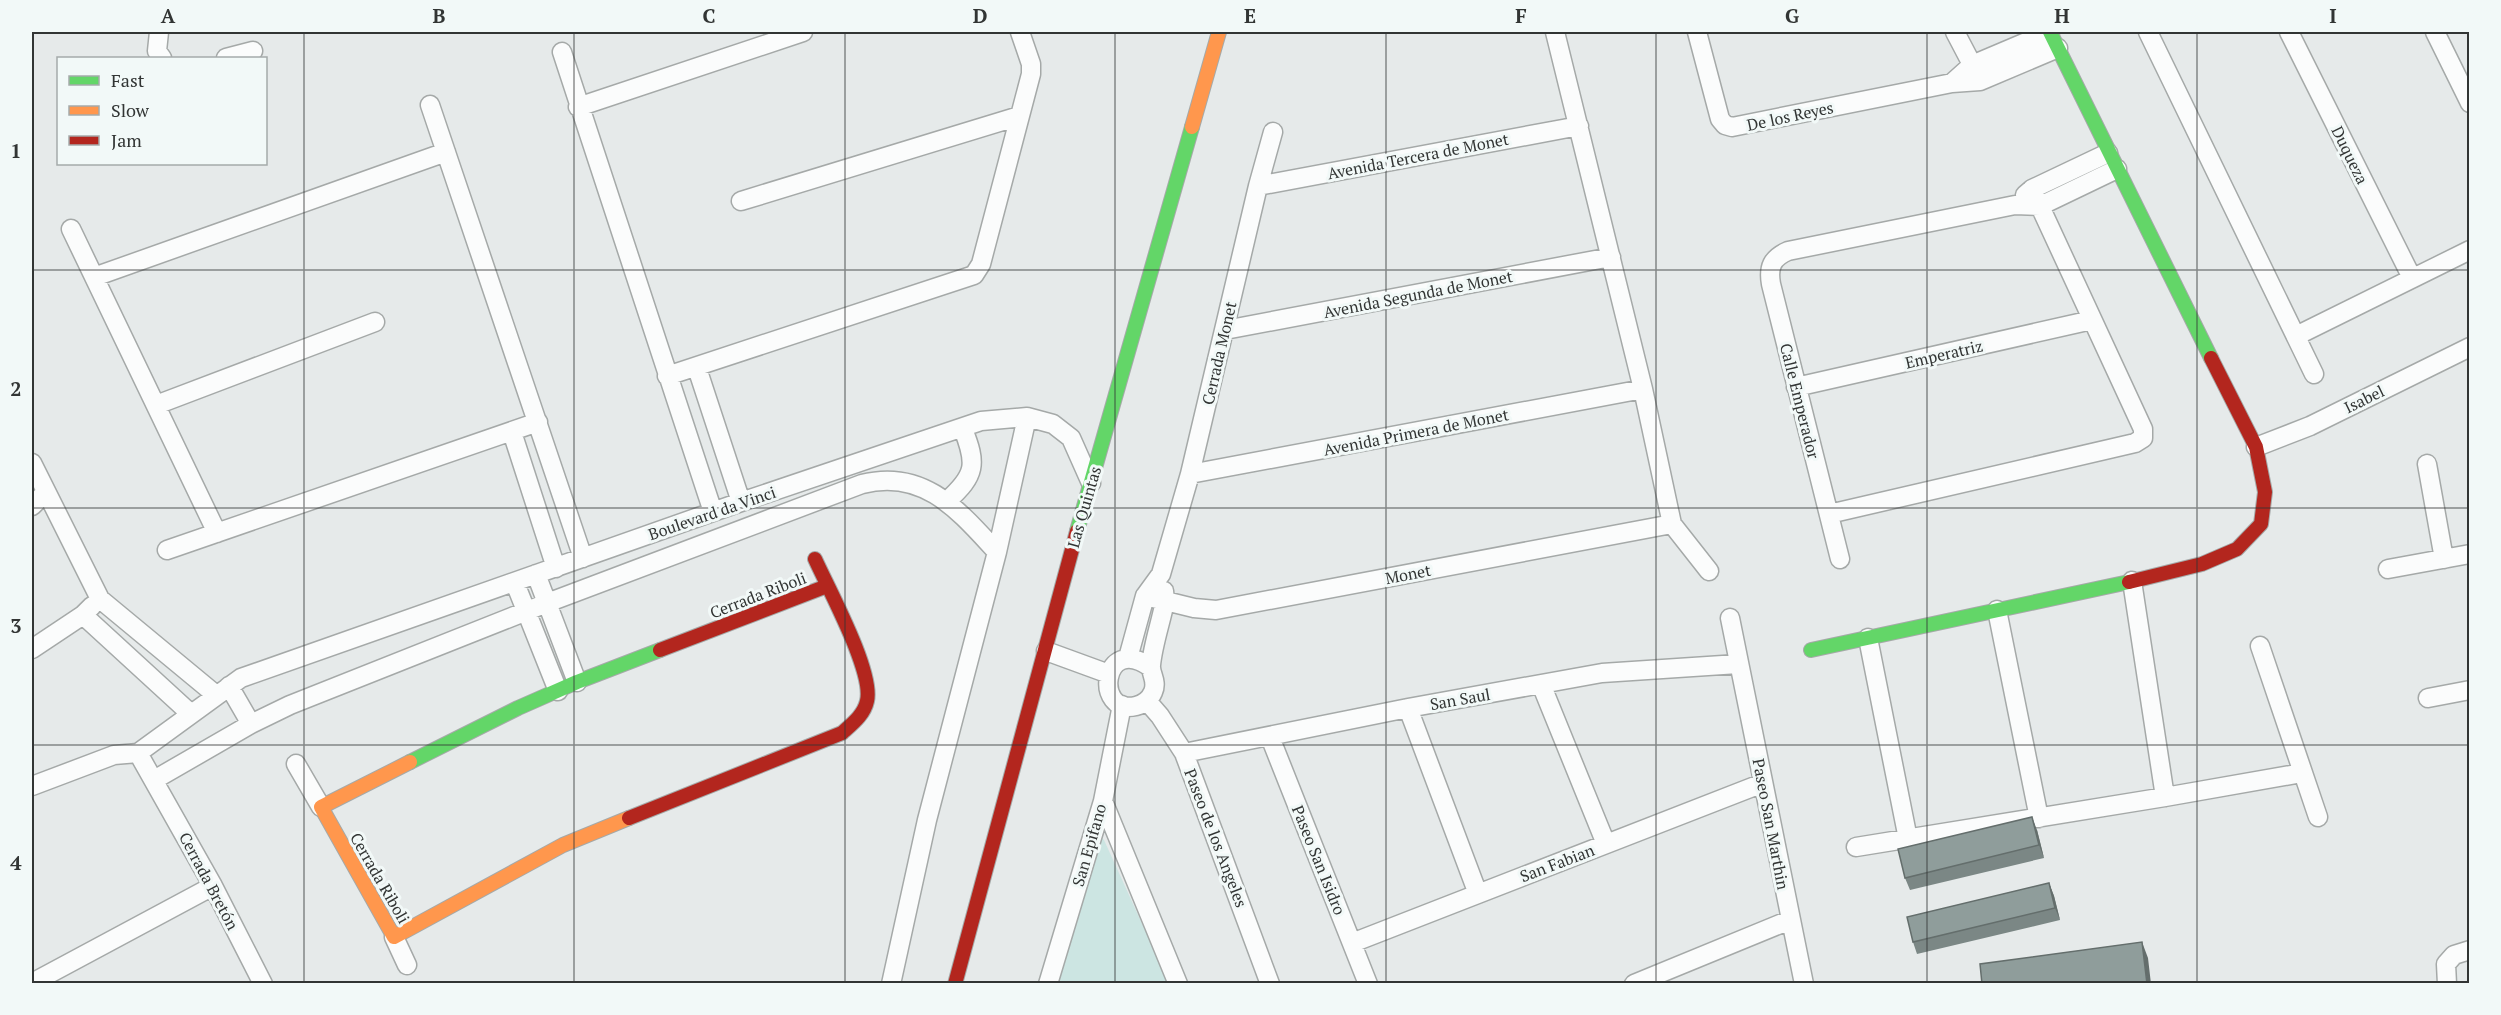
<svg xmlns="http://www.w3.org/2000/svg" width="2501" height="1015" viewBox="0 0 2501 1015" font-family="'PT Serif',serif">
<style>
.green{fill:#cce5e2}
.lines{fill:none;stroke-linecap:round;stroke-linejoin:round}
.street-casing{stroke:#a5a9a8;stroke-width:21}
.fast-casing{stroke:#a5a9a8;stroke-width:16}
.slow-casing{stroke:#a5a9a8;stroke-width:16}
.jam-casing{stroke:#a5a9a8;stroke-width:16}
.street{stroke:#fbfcfc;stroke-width:18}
.fast{stroke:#63d668;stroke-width:14}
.slow{stroke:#ff974d;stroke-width:14}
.jam{stroke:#b3261e;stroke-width:14}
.wall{fill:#7b8785}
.shaded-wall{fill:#646e6c}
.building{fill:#8f9d9b;stroke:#646e6c;stroke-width:1.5}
.grid{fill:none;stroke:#323534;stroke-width:1.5;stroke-opacity:0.55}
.labels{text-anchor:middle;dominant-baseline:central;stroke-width:6;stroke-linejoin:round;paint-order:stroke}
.street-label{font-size:16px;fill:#323534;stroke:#f2f9f8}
.neatline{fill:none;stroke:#323534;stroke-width:2}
.grid-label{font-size:20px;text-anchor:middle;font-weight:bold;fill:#323534}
</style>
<rect width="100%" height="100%" fill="#e6eaea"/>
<path class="green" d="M1097,834L1104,840L1169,983L1052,984Z"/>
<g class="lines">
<defs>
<path id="street" d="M159,32L157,51L162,58
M1555,32L1643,389L1672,524L1709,571
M1697,32L1720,119L1725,125L1732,127L1952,83L1980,81L2058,48
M1955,32L1977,74
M2148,32L2314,374
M2289,32L2412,278
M2435,32L2470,103
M562,52L713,512
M226,58L253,51
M1952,83L1972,65L2050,32
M430,105L583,558
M578,107L803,32
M1258,186L1579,126
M2025,195L2032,189L2108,153
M741,201L1019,116
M71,229L217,533
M94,277L446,152
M1225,330L1611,257
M2296,336L2470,250
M697,368L741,502
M667,376L974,275L981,264L1031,74V64L1020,32
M1796,387L2092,320
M156,405L375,322
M512,432L556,568
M2256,447L2310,426L2470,347
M32,463L100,599L216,695
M2427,464L2444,559
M1190,474L1643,389
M947,501C976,475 977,464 963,429
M32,506L46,492
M1829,514L2135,443L2143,438V429L2032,189
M167,550L538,422
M1840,559L1771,284C1768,267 1772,258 1788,251L2015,205L2040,206L2117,169
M2388,569L2470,554
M536,574L577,682
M2132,581L2165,797
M515,583L558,691
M1145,596L1194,608L1216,610L1672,524
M1997,610L2039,818
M83,615L191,714
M1730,618L1804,984
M1868,638L1908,839
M2260,646L2318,817
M32,649L83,615L92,606
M1046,651L1109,674
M1128,658L1145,596L1161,574L1190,474L1258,186L1273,132
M1150,667C1102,633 1093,716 1136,706C1144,704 1150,699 1153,692C1158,681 1150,674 1151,665C1153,644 1161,622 1165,601L1164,591
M1541,684L1606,844
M229,686L251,724
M2428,698L2470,690
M1147,701L1160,716L1184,753L1270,984
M1408,708L1478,894
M1270,737L1368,984
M138,753L241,678L741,502L981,421L1027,417L1053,424L1071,438L1091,483
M138,753L213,886L263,984
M1184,753L1408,708L1602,673L1738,664
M296,764L321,807
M154,780L251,724L290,705L547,603L862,484C924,468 959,511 997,552
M32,786L114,755L138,753
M1103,801L1178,984
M1856,847L2165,797L2302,773
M394,937L407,965
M1352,943L1763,783
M32,983L213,886
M891,984L927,820L997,552L1027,417
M1048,984L1103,801L1122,705
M1634,984L1790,920
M2447,984L2446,964L2454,955L2470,950"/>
<path id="fast" d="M2050,32L2211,358
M1077,531L1192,127
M1811,650L2129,582
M410,762L518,708L577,682L660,650"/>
<path id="slow" d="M1192,127L1219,32
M410,762L321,807L394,937L563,845L629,818"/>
<path id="jam" d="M2129,582L2202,564L2237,549L2261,524L2265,492L2256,447L2211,358
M660,650L827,586
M629,818L842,733C852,724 864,715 867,701C874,672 828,588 815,559
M955,984L1077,531"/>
</defs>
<use href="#street" class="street-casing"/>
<use href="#fast" class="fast-casing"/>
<use href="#slow" class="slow-casing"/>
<use href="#jam" class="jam-casing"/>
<use href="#street" class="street"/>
<use href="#fast" class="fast"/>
<use href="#slow" class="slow"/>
<use href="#jam" class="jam"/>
</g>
<path class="wall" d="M2037,830L2044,858L1910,890L1905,878Z
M2049,883L2054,896L2060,920L1917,954L1913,942Z"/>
<path class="shaded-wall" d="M2032,817L2037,830L2044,858L2039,845Z
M2049,883L2054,896L2060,920L2055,908Z
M2142,942L2148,958L2151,984H2147Z"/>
<path class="building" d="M2032,817L2039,845L1905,878L1898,849Z
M2049,883L2055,908L1913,942L1907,917Z
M2142,942L2147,984H1982L1980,964Z"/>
<path class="grid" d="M304,32V984M574,32V984M845,32V984M1115,32V984M1386,32V984M1656,32V984M1927,32V984M2197,32V984M32,270H2470M32,508H2470M32,745H2470"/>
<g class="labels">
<g class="street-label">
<text transform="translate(1790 116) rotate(-12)">De los Reyes</text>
<text transform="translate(2350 155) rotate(64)">Duqueza</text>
<text transform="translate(1418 156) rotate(-11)">Avenida Tercera de Monet</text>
<text transform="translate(1418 294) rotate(-11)">Avenida Segunda de Monet</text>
<text transform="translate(1219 353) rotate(-77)">Cerrada Monet</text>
<text transform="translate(1944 354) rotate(-13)">Emperatriz</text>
<text transform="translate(2364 399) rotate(-26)">Isabel</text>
<text transform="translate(1800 401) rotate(76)">Calle Emperador</text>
<text transform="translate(1416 432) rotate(-11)">Avenida Primera de Monet</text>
<text transform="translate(1084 507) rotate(-74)">Las Quintas</text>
<text transform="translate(712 513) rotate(-19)">Boulevard da Vinci</text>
<text transform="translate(1408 574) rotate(-11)">Monet</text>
<text transform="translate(758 595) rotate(-21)">Cerrada Riboli</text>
<text transform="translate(1460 699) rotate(-10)">San Saul</text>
<text transform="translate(1771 824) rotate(79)">Paseo San Marthin</text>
<text transform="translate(1216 838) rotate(69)">Paseo de los Angeles</text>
<text transform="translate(1089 845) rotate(-74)">San Epifano</text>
<text transform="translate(1319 860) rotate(68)">Paseo San Isidro</text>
<text transform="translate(1557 863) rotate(-21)">San Fabian</text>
<text transform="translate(380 878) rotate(60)">Cerrada Riboli</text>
<text transform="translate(209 881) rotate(62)">Cerrada Bretón</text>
</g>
</g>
<rect width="2501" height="1015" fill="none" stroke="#f2f9f8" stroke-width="66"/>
<rect x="57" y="57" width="210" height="108" fill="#f2f9f8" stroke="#a5abaa" stroke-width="1.5"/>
<rect x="69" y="76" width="30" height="9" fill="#63d668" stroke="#a5abaa" stroke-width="1.5"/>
<text x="111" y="87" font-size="18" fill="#323534">Fast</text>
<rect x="69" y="106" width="30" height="9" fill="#ff974d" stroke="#a5abaa" stroke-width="1.5"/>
<text x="111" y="117" font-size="18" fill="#323534">Slow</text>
<rect x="69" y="136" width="30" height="9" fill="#b3261e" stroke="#a5abaa" stroke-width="1.5"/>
<text x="111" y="147" font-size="18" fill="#323534">Jam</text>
<rect x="33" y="33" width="2435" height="949" class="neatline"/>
<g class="grid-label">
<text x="168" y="23">A</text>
<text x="439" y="23">B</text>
<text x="709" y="23">C</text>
<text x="980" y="23">D</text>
<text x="1250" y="23">E</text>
<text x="1521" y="23">F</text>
<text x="1792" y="23">G</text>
<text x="2062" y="23">H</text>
<text x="2333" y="23">I</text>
<text x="16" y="158">1</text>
<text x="16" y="396">2</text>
<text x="16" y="633">3</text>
<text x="16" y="870">4</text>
</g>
</svg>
